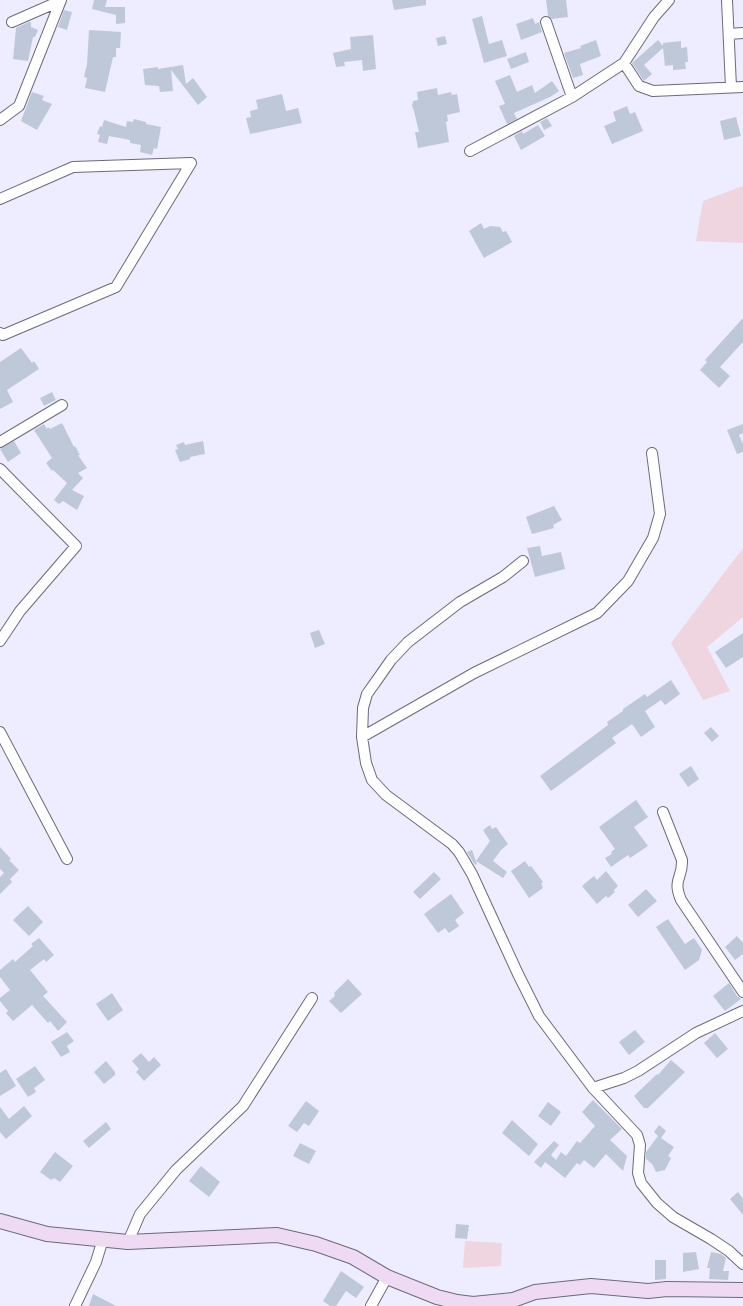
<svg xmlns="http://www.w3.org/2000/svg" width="743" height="1306" viewBox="0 0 743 1306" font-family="'Nunito Sans',sans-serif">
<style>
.green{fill:#eed5e0}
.building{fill:#bfc8d9}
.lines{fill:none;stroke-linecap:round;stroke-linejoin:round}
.street-casing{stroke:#6c6a7a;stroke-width:12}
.secondary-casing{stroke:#6c6a7a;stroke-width:16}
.street{stroke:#fff;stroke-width:10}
.secondary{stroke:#efdaf4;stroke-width:14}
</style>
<rect width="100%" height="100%" fill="#eeecff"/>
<path class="green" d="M743,186V243L696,241L703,201Z
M743,548V617L707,647L730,691L703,700L671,643Z
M465,1241L502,1243L501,1266L463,1268Z"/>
<path class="building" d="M94,0H107L105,7H125V23L116,24V15L92,9Z
M392,0H426V5L394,10Z
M546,0H566L568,17L552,19L548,16Z
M64,10L72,12L67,30L58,27Z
M482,16L489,44L502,40L507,56L484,63L472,19Z
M533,18L535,24L539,22L542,32L521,40L516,24Z
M29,22H31V27L38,30L35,37H33L28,61L13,59L16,28Z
M89,30L121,32L120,48H116V57H113L105,92L85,88L87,78L84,77L87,64Z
M373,35L376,69L363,71L362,60L344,62L345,66L336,67L333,53L351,49L350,37Z
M445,36L447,44L438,46L436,38Z
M596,40L601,56L580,64L583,75L573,78L564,53L581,48L580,46Z
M658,40L663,46V43L681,41V48L687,47L688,62H685L686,69L673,70V65L665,66L663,48L644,65L652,74L644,81L632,63Z
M526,52L529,62L511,69L507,59Z
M183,65L186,84L193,78L207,97L198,105L171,70L173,91L160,92L159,86L145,85L143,69L158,67V69Z
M510,75L517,92L532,85L535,93L552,81L559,91L550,97L514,113L517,119L507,124L499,106L505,104L495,81Z
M437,88L438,95L451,92L452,95L457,94L460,112L447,115L448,121L446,122L449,142L418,148L415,132H419L414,111L412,106L413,101L418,100L417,92Z
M32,92L44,96L42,100L52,104L37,130L21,121Z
M282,94L286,111L298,108L302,123L250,134L246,118L251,117L250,111L258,109L256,100Z
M627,106L630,114L635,112L643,131L612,144L604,126L616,121L613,112Z
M736,117L741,136L724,140L720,121Z
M547,118L552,126L544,130L540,122Z
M134,119L146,122V124L161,127L157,149L154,148L152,155L140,152L141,145L130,143V140L109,136L107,144L98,142L100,135L97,134L100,126L102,127L104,120L126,127L127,121L133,122Z
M538,125L545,136L521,150L514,136L522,131L523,134Z
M481,223L484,229L490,226L500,227L503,232L506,231L512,242L484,258L469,231Z
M743,318V342L720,367L730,376L719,388L700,370L707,362L705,360Z
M21,348L32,363L34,361L39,369L7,390L13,402L0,409V362Z
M52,392L56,400L44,406L40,398Z
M62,423L74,447L75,446L80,455H78L87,468L78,473L83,478L72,490L84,496L77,510L63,501L59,504L54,500L67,483L53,470L52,471L46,463L52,458L34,430L44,424L47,429L48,427L50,429Z
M743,424V433L739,435L743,444V452L737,454L727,430Z
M14,441L21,453L8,462L0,449Z
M203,441L205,454L190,457V459L180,462L175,450L178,449L176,445L184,442L185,445Z
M554,506L562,520L553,525L554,528L532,534L526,517Z
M540,546L542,556L561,552L565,569L535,577L527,548Z
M319,630L325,644L315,648L310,633Z
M743,633V657L726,668L715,652Z
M671,680L680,694L665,705L661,700L645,711L655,727L641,737L632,724L612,738L616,743L551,791L540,776L608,725L607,722L623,711V709L645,694L647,697Z
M711,727L719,736L712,742L704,733Z
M691,766L699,779L688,787L679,774Z
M636,800L648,817L634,827L648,846L630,858L628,855L611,867L605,858L612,854L611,852L615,849L599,827Z
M490,825L492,829L496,827L508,844L501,850L493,861L507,872L503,878L476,861L490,841L483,830Z
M0,847L11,859L9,860L19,870L10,879L12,882L0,894V877L4,873L0,869Z
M472,850L477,864L475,865L467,852Z
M525,861L529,867L531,866L543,882L541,883L543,888L529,898L511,871Z
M606,871L618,886L614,890L615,892L608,898L606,896L597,904L582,886L594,876L597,880Z
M434,872L441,879L420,899L413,892Z
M646,889L657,901L638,917L628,905Z
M451,894L464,913L455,920L459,926L449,933L445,928L438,933L424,914Z
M28,906L43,922L29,936L13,920Z
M668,919L685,944L694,938L702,950L699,960L685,970L656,927Z
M737,936L743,943V954L735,960L725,947Z
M39,938L54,955L46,962L44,959L30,970L48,992L43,996L67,1022L58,1031L50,1021L48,1023L32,1005L13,1021L6,1013L8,1011L0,1001V998L10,990L0,977V970L13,959L15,962L33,946L31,944Z
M348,979L362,994L341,1013L329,1001L335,996L334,993Z
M729,983L737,996L741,999L725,1011L713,996Z
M112,993L123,1010L108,1021L96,1004Z
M635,1030L645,1042L629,1055L619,1042Z
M67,1032L74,1041L67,1046L70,1052L61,1057L51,1042Z
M715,1033L728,1049L717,1058L704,1043Z
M141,1053L149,1062L154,1057L161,1065L144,1081L136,1072L139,1069L132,1061Z
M671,1060L685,1072L648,1108H644L634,1096L657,1074L658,1075Z
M106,1061L115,1072V1075L104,1084L94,1072Z
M35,1066L45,1080L34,1088L36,1092L28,1097L16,1079Z
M6,1069L16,1086L0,1096V1073Z
M593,1100L622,1129L610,1140L627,1156L623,1171L606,1154L594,1168L584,1160L580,1165L577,1163L565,1178L545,1162L541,1168L534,1162L554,1141L559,1145L551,1155L556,1160L561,1152L566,1156L577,1141L580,1143L595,1126L582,1112Z
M306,1101L319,1111L309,1126L304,1123L297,1132L288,1126Z
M548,1102L561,1112L551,1126L538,1116Z
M24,1106L32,1116L6,1139L0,1132V1107L9,1119Z
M512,1120L538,1144L529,1156L502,1133Z
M106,1122L111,1129L89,1148L83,1141Z
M659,1125L666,1131L661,1138L674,1147L668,1156L671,1158L665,1170L656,1172L652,1164L646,1159V1152L658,1136L659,1137L654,1132Z
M300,1143L316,1151L309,1164L293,1156Z
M55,1152L73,1166L60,1182L54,1178L51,1180L40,1172Z
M201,1166L220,1182L209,1197L189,1181Z
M738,1192L743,1199V1215L730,1199Z
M456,1224L469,1225L467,1239L455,1238Z
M696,1252L699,1269L683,1272V1253Z
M711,1252L721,1254L726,1258L723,1271H729L728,1280L709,1279L710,1268H707Z
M655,1260H666V1279L655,1280Z
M341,1271L364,1287L356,1298L346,1291L336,1306H330L323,1301Z
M93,1294L116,1306H89Z"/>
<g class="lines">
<defs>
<path id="street" d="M727,0L731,87
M12,22L60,1
M546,22L572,97
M729,34L743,33
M624,63L639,86L653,91L743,87
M0,120L19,106L61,0
M470,151L572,97L624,63L654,17L669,0
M0,199L73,167L191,163
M0,333L3,335L116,287L191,163
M0,442L62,405
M0,469L76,546L20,611L0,641
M523,561L503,577L460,602L408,642L391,660L377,680L367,694L363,708L362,737L366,763L372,780L386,795L452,844L459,852L472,874L518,974L539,1016L593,1088L637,1135L640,1145L638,1173L641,1183L657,1203L673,1217L711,1239L729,1251L743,1264
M0,732L67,859
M362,737L474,673L597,613L628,581L653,538L660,514L652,453
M663,812L682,860C683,879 672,878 681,900L743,992
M593,1088L624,1078L638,1071L696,1033L743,1011
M128,1242L140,1214L176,1170L243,1106L312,998
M75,1306L96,1262L103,1239
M371,1306L387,1277"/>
<path id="secondary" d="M0,1221L47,1234L128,1242L277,1235L316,1244L353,1257L387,1277L437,1297L457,1302L473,1304L513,1300L535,1292L591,1286L648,1291L667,1289L743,1290"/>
</defs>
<use href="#street" class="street-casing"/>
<use href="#secondary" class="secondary-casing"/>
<use href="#street" class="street"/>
<use href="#secondary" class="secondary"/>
</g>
</svg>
